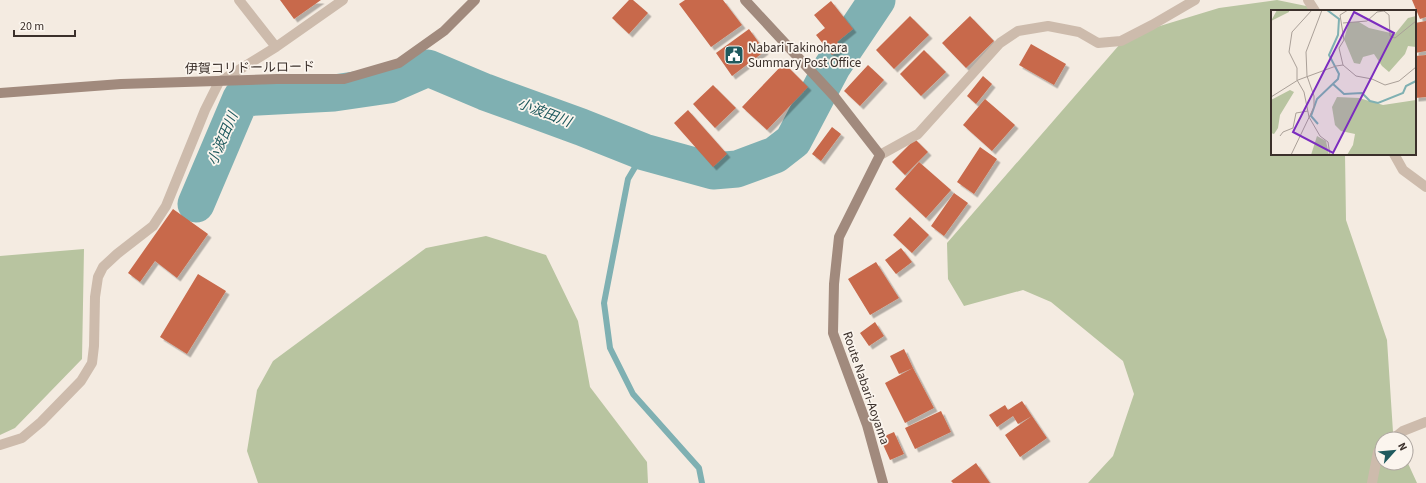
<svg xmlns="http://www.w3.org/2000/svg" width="1426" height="483" viewBox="0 0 1426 483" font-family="'Source Sans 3','Noto Sans JP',sans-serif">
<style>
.green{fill:#b8c4a0}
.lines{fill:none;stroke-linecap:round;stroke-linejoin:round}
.stream{stroke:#7fb0b2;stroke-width:6}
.river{stroke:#7fb0b2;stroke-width:37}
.building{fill:#c8694b;filter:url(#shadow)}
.street{stroke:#cdbbac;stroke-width:10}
.secondary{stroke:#a18a7d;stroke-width:10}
.labels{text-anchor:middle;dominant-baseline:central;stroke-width:3.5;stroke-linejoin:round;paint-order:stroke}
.poi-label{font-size:13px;fill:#3b302b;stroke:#fbf5ee;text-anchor:start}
.street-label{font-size:13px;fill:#3b302b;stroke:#fbf5ee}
.water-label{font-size:14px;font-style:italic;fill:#1f5a5e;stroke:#fbf5ee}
.inset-river{fill:none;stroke:#7fb0b2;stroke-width:2}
.inset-road{fill:none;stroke:#aaa098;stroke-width:1}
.view{fill:#7b2cbf;fill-opacity:0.15;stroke:#7b2cbf;stroke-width:2}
.inset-edge{fill:none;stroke:#3b302b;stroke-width:2}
</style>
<defs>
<filter id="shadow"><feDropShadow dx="3.5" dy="3.5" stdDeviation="0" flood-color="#0004"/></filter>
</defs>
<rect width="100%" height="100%" fill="#f4ebe1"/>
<path class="green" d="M1277,0L1311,7L1314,11H1272V154H1345L1346,220L1387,340L1393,432L1396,439H1382V463H1406V459L1417,483H1088L1113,456L1134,394L1123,361L1051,302L1023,290L964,306L948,279L947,243L1127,36L1219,8Z
M486,236L546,255L578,321L590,387L647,462L648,483H258L247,451L257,390L273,361L426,248Z
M84,249L82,359L15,428L0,435V256Z"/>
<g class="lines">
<path class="stream" d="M644,152L628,179L604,303L610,348L633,394L699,468L702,483"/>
<path class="river" d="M196,204L241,98L334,93L389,85L428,68L485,92L581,127L644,152L713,171L737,169L775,155L793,141L832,67L877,0"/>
</g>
<path class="building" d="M280,0H321L294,19Z
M629,0H633L648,13L629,34L612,18Z
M685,0H723L742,25L711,47L679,4Z
M1412,0H1426V17L1420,19Z
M831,1L853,29L837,42L842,47L832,55L816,35L825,28L814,15Z
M910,16L929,35L894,69L876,50Z
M970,16L994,41L966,68L942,43Z
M1426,21V51L1415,53V23Z
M749,29L765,51L732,76L716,53Z
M1031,44L1066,64L1054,85L1019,65Z
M924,50L946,72L921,96L900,74Z
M1426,55V97L1415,98V56Z
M784,63L808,87L767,130L742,107Z
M868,65L884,80L860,106L844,91Z
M983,76L992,84L976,104L967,96Z
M713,85L736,108L715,128L693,104Z
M985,99L1015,125L992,151L963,125Z
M688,110L727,154L713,167L674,123Z
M832,127L841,134L821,161L812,154Z
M915,139L928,152L905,175L892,162Z
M980,147L997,159L974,194L957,182Z
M919,162L951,190L926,218L895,189Z
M954,193L968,203L944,236L931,226Z
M173,209L208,234L177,278L155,261L140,282L128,273Z
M910,217L929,235L912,253L893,235Z
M901,248L912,262L896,274L885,260Z
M876,262L899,298L870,315L848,279Z
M198,274L226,291L187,354L160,337Z
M875,322L884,336L869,346L860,333Z
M904,349L913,368L899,374L890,356Z
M913,368L934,408L905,423L885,383Z
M1022,401L1032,416L1018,424L1013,416L997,427L989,415L1005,405L1008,410Z
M941,411L951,432L915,449L905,428Z
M1032,416L1047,438L1020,457L1005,435Z
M894,432L904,454L890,460L880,438Z
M976,463L990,483H953L951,481Z"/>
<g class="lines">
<path class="street" d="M239,0L276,47
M1308,0L1315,11
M1394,154L1403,170L1426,187
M880,155L918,134L1000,43L1018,31L1048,26L1079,32L1098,43L1121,41L1152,25L1195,0
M1393,439L1403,431L1426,422
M0,445L22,438L41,422L81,381L92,363L94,346L95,297L98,277L103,267L117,254L153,226L166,206L205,110L219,82L276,47L343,0
M1372,483L1378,452L1382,449"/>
<path class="secondary" d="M745,0L834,96L880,155L839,237L834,284L833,333L867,425L883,483
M0,93L121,84L277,79H344L399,63L444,31L475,0"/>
</g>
<defs>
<symbol id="civic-square" viewBox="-11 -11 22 22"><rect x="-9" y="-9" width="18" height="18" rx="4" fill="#1f5a5e" stroke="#fbf5ee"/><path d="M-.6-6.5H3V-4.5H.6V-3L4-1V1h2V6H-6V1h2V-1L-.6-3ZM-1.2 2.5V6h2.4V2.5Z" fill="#fff"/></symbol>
</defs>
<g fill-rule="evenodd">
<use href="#civic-square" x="723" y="44" width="22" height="22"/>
</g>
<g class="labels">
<g class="poi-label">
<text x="748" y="48">Nabari Takinohara<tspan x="748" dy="15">Summary Post Office</tspan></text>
</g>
<g class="street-label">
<text transform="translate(250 68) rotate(-1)">伊賀コリドールロード</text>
<text transform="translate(866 388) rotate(71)">Route Nabari-Aoyama</text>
</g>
<g class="water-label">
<text transform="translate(544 113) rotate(21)">小波田川</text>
<text transform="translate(223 139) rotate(-67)">小波田川</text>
</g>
</g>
<g transform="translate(1271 10)">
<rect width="145" height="145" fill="#f4ebe1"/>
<path d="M6,0H18V2L0,11ZM145,6V37L137,36L134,44L118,62L111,56L103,44L92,47L89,54L83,53L73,29L78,12H88L98,18L124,24L137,8ZM19,80L23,82L9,105L7,118L3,124L0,123V90ZM66,87L88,88L112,95L145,90V145H76L82,135L84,124L70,121L64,115L61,97ZM46,126L55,131L58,145H40Z" fill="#b8c4a0"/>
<path class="inset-river" d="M62,74L73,84L91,83L99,91L107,93L132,83L135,76L145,71M47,114L40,106L46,89L67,69L68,64L58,45L67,25L68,9L56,0"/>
<path class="inset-road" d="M41,0L21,22L18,42L26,58V70L33,82L38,107L49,126L57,132L59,145M72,13L96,11L106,2L113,1L118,5L119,26L124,28L145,11M72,55L68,38L73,30L69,5L77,0M36,66L35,42L51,0M0,87L27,70L65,56L72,55L85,66L101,69L114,75L128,71L145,57M9,126L12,122L22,118L25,103L37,101M20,145L43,97V86L36,66"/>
<path class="view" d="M83,2L123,23L62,143L22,122Z"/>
<rect width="145" height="145" class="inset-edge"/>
</g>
<g transform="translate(1394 451) rotate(63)"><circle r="19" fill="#fbf5ee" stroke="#aea6a0"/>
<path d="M0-3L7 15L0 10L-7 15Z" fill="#1f5a5e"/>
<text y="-6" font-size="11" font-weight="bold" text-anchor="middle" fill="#3b302b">N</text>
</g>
<path d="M14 30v6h61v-6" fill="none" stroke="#3b302b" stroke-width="2"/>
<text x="20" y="30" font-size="12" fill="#3b302b" stroke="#fbf5ee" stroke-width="3" paint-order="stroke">20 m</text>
</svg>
